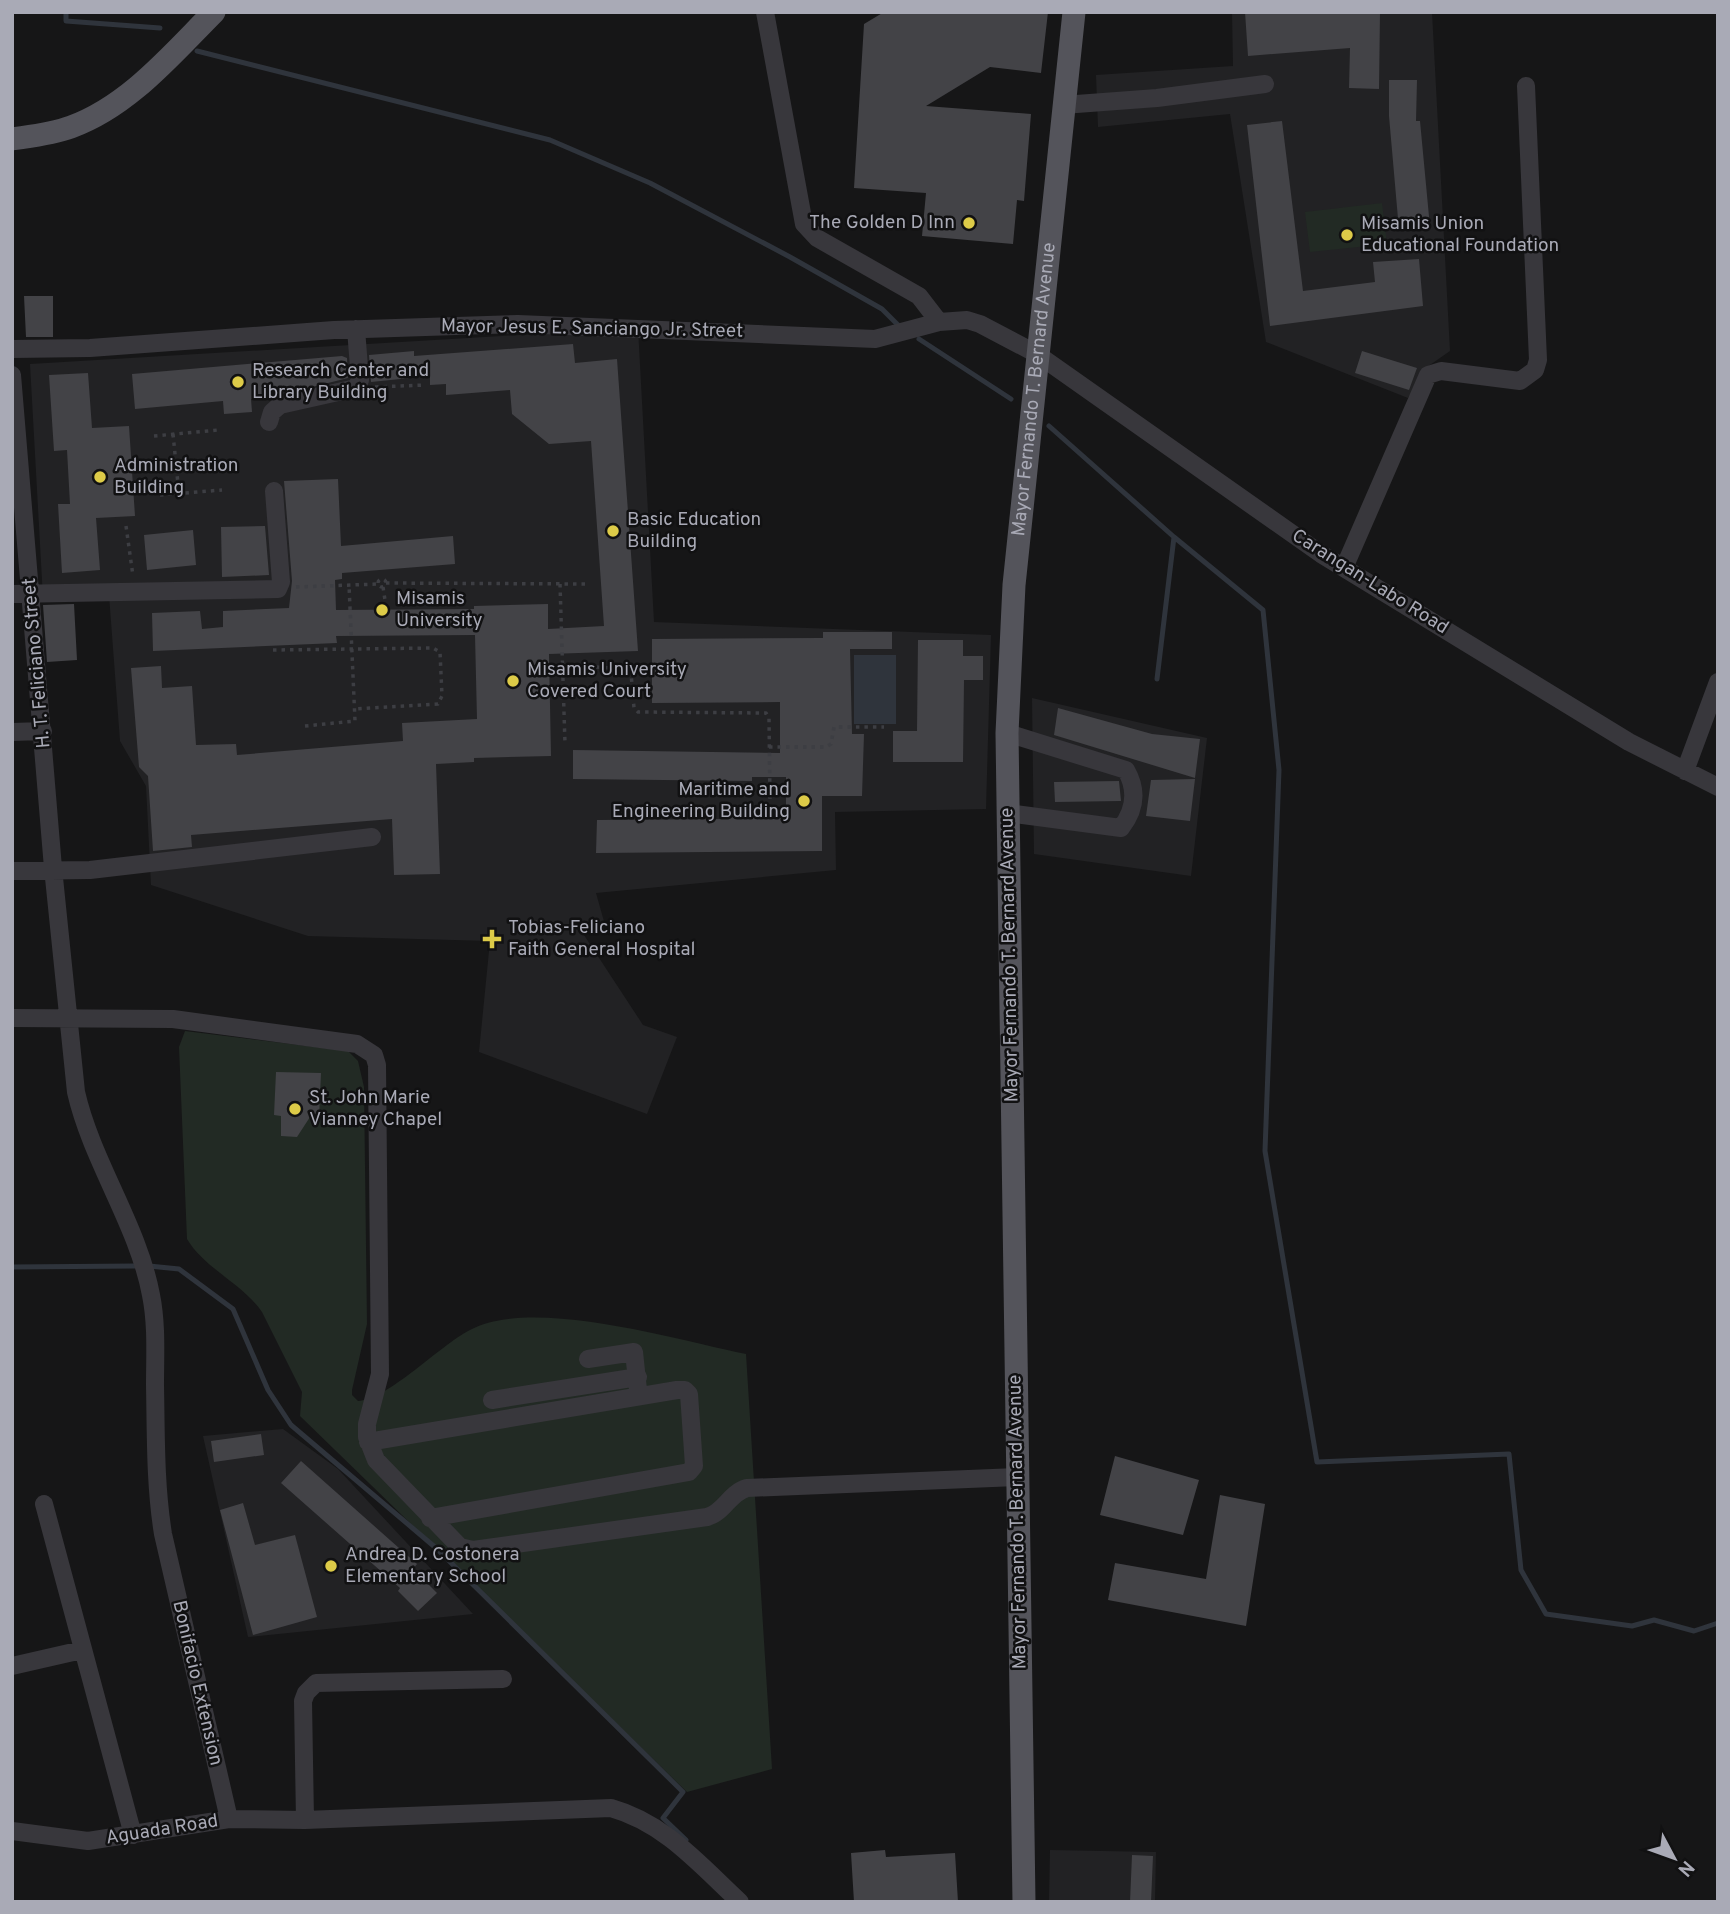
<svg xmlns="http://www.w3.org/2000/svg" width="1730" height="1914" viewBox="0 0 1730 1914" font-family="Overpass,sans-serif">
<style>
.built{fill:#222224}
.green{fill:#222a24}
.water{fill:#2f343c}
.lines{fill:none;stroke-linecap:round;stroke-linejoin:round}
.stream{stroke:#2f343c;stroke-width:5}
.building{fill:#434347}
.path{stroke:#3d3e43;stroke-width:3.5;stroke-dasharray:3.5 5;stroke-linecap:butt}
.minor{stroke:#38373c;stroke-width:18}
.major{stroke:#54545b;stroke-width:23}
.poi-dot{fill:#ddcb48;stroke:#111112;stroke-width:2.5}
.labels{text-anchor:middle;dominant-baseline:central;stroke-width:5;stroke-linejoin:round;paint-order:stroke}
.poi-label{font-size:19px;fill:#a9aab6;stroke:#111112;text-anchor:start}
.street-label{font-size:19px;fill:#a9aab6;stroke:#111112}
</style>
<rect width="100%" height="100%" fill="#161617"/>
<path class="built" d="M1232,12H1432L1450,351L1427,367L1408,398L1266,342L1230,114L1098,127L1096,75L1233,66Z
M638,328L654,622L991,635L986,809L835,812L836,870L596,893L605,925L584,935L643,1025L677,1037L647,1114L479,1052L490,941L308,936L151,885L146,786L120,741L109,595L43,598L30,364Z
M1032,698L1207,738L1191,876L1034,854Z
M283,1429L338,1469L473,1614L248,1637L203,1436Z
M1050,1850L1156,1852L1155,1902H1049Z"/>
<path class="green" d="M1382,203L1387,244L1310,252L1305,212Z
M185,1031L348,1051L358,1061L364,1087L367,1324L352,1390V1395L358,1401C389,1399 440,1345 470,1330C532,1296 677,1340 746,1354L772,1769L687,1792L300,1416L302,1392L262,1312C242,1283 205,1269 187,1239L179,1047Z"/>
<path class="water" d="M854,655H896V724H854Z"/>
<g class="lines">
<path class="stream" d="M66,12V21L160,28
M197,51L550,140L650,183L790,257L882,309L900,327
M919,339L1011,399
M1049,426L1174,537L1157,679
M1174,537L1263,610L1279,770L1265,1151L1317,1462L1509,1454L1521,1570L1546,1614L1632,1626L1654,1620L1694,1631L1718,1623
M149,1266L179,1269L233,1309L268,1390L291,1425L436,1548L683,1792L663,1818L686,1840
M12,1267L135,1266"/>
</g>
<path class="building" d="M884,12H1048L1041,73L990,67L926,106L1031,114L1024,201L1017,200L1013,244L922,236L926,193L854,188L864,24Z
M1245,12H1380L1379,89L1349,88L1350,48L1248,56Z
M1389,80H1417L1416,121H1420L1430,227L1399,230L1389,116Z
M1282,121L1303,291L1375,282L1373,262L1419,259L1423,306L1270,326L1247,125Z
M24,296H53V337H26Z
M573,344L575,363L617,359L638,651L549,654L551,756L474,758V762L436,764L440,874L394,875L392,819L191,835L192,847L153,851L148,776L139,767L131,668L161,666L162,688L192,686L196,745L236,744L237,755L403,741L402,723L477,719L475,635L336,636L337,643L153,651L152,613L200,611L202,629L223,627V611L289,608L292,581L284,481L338,479L341,546L453,536L455,564L342,573V579L335,580L336,610L474,609V606L548,604V629L604,626L591,441L549,444L512,414L510,390L446,395V384L430,385V376L371,382L369,355L414,351V356Z
M1362,351L1417,368L1409,390L1355,373Z
M342,356L347,358L348,378L272,397L251,399L252,412L224,414L223,401L135,409L132,374Z
M88,373L92,428L129,426L135,516L96,518L100,570L62,573L58,504H70L67,450L54,451L49,375Z
M265,526L269,575L222,577L221,527Z
M193,530L196,565L147,570L144,535Z
M74,604L77,660L47,662L43,605Z
M823,632H892V649H850L852,734H864L862,796H822V851L596,853L597,820L727,819V814L786,816V777H752V781L573,779V750L780,753V702L652,703V639L823,638Z
M918,640H963V656H983V680H964L963,762H893V731H917Z
M1058,708L1152,734L1200,739L1195,778L1054,735Z
M1195,779L1190,821L1146,816L1151,780Z
M1119,781L1121,801L1055,802L1054,782Z
M276,1072L321,1073L319,1118L310,1117L297,1137L281,1136V1116L274,1115Z
M261,1434L264,1455L214,1462L211,1441Z
M1115,1456L1199,1480L1183,1535L1100,1515Z
M301,1461L417,1564L413,1569L437,1593L418,1611L398,1591L400,1588L281,1483Z
M1220,1495L1265,1504L1246,1626L1108,1600L1115,1563L1206,1579Z
M243,1503L255,1545L295,1535L317,1617L253,1635L220,1510Z
M885,1850L886,1857L955,1853L958,1902H854L851,1853Z
M1132,1855L1153,1856L1151,1902H1130Z"/>
<g class="lines">
<path class="path" d="M375,387L426,385
M173,434L179,494
M154,436L218,430
M160,495L222,490
M126,526L133,576
M378 583a4 4 0 1 1 8 0a4 4 0 1 1-8 0Z
M386,583L588,584
M560,584L565,744
M296,587L379,584
M383,587L385,600
M273,650L433,648L440,652L442,696L438,704L354,709
M562,665L628,669L631,673L634,708L638,712L766,713L769,718L770,799
M305,726L355,721L349,585
M769,747H826L831,744L834,727H884"/>
<path class="minor" d="M765,12L804,224L817,238L919,296L939,322
M1063,105L1157,98L1265,84
M12,349L90,348L334,330L518,324L875,339L939,322L967,320L980,324L1037,354L1321,554L1629,742L1718,787
M12,375L53,868L76,1092C92,1162 138,1225 151,1295C157,1325 155,1355 155,1385C156,1435 155,1484 163,1534L229,1819
M269,422L272,412L280,405L356,388L360,380L356,329
M1344,568L1428,375L1441,371L1520,381L1535,370L1538,360L1526,86
M12,594L278,589L281,582L274,491
M12,732L43,731
M1007,733L1126,770C1138,791 1135,810 1121,828L1008,813
M1685,771L1718,682
M12,871L90,870L372,837
M12,1018L173,1019L357,1044L374,1055L377,1065L380,1374L367,1424V1437L376,1460L460,1547L473,1550L707,1517C725,1512 729,1493 747,1488L1017,1477
M588,1359L634,1352L638,1390
M492,1400L638,1377
M368,1442L677,1390H685L689,1394L694,1466L689,1472L430,1518
M44,1504L133,1835
M12,1666L82,1650
M305,1820L303,1701L306,1693L316,1683L503,1679
M12,1831L88,1841L229,1819L305,1820L611,1808C665,1823 700,1865 740,1902"/>
<g class="major">
<path d="M12,139C32,136 52,134 71,127C129,106 172,54 214,12"/>
<path id="s1" d="M1024,1902L1007,733L1014,585L1074,12"/>
</g>
</g>
<g class="poi-dot">
<circle cx="969" cy="223" r="7"/>
<circle cx="1347" cy="235" r="7"/>
<circle cx="238" cy="382" r="7"/>
<circle cx="100" cy="477" r="7"/>
<circle cx="613" cy="531" r="7"/>
<circle cx="382" cy="610" r="7"/>
<circle cx="513" cy="681" r="7"/>
<circle cx="804" cy="801" r="7"/>
<path d="M488.5 928.5h7v7h7v7h-7v7h-7v-7h-7v-7h7z"/>
<circle cx="295" cy="1109" r="7"/>
<circle cx="331" cy="1566" r="7"/>
</g>
<g class="labels">
<g class="poi-label">
<text x="955" y="223" text-anchor="end">The Golden D Inn</text>
<text x="1361" y="224">Misamis Union<tspan x="1361" dy="22">Educational Foundation</tspan></text>
<text x="252" y="371">Research Center and<tspan x="252" dy="22">Library Building</tspan></text>
<text x="114" y="466">Administration<tspan x="114" dy="22">Building</tspan></text>
<text x="627" y="520">Basic Education<tspan x="627" dy="22">Building</tspan></text>
<text x="396" y="599">Misamis<tspan x="396" dy="22">University</tspan></text>
<text x="527" y="670">Misamis University<tspan x="527" dy="22">Covered Court</tspan></text>
<text x="790" y="790" text-anchor="end">Maritime and<tspan x="790" dy="22">Engineering Building</tspan></text>
<text x="508" y="928">Tobias-Feliciano<tspan x="508" dy="22">Faith General Hospital</tspan></text>
<text x="309" y="1098">St. John Marie<tspan x="309" dy="22">Vianney Chapel</tspan></text>
<text x="345" y="1555">Andrea D. Costonera<tspan x="345" dy="22">Elementary School</tspan></text>
</g>
<g class="street-label">
<text transform="translate(592 329) rotate(1)">Mayor Jesus E. Sanciango Jr. Street</text>
<text stroke="none"><textPath href="#s1" startOffset="1514">Mayor Fernando T. Bernard Avenue</textPath></text>
<text transform="translate(1370 582) rotate(32)">Carangan-Labo Road</text>
<text transform="translate(37 663) rotate(-95)">H. T. Feliciano Street</text>
<text transform="translate(1010 955) rotate(-91)">Mayor Fernando T. Bernard Avenue</text>
<text transform="translate(1018 1522) rotate(-91)">Mayor Fernando T. Bernard Avenue</text>
<text transform="translate(197 1683) rotate(77)">Bonifacio Extension</text>
<text transform="translate(162 1830) rotate(-9)">Aguada Road</text>
</g>
</g>
<rect width="1730" height="1914" fill="none" stroke="#a9aab6" stroke-width="28"/>
<g transform="translate(1674 1858) rotate(131)" stroke="#111112" stroke-width="5" paint-order="stroke">
<path d="M0-5L12 26L0 18L-12 26Z" fill="#a9aab6"/>
<text y="-10" font-size="19" font-weight="bold" text-anchor="middle" fill="#a9aab6">N</text>
</g>
</svg>
